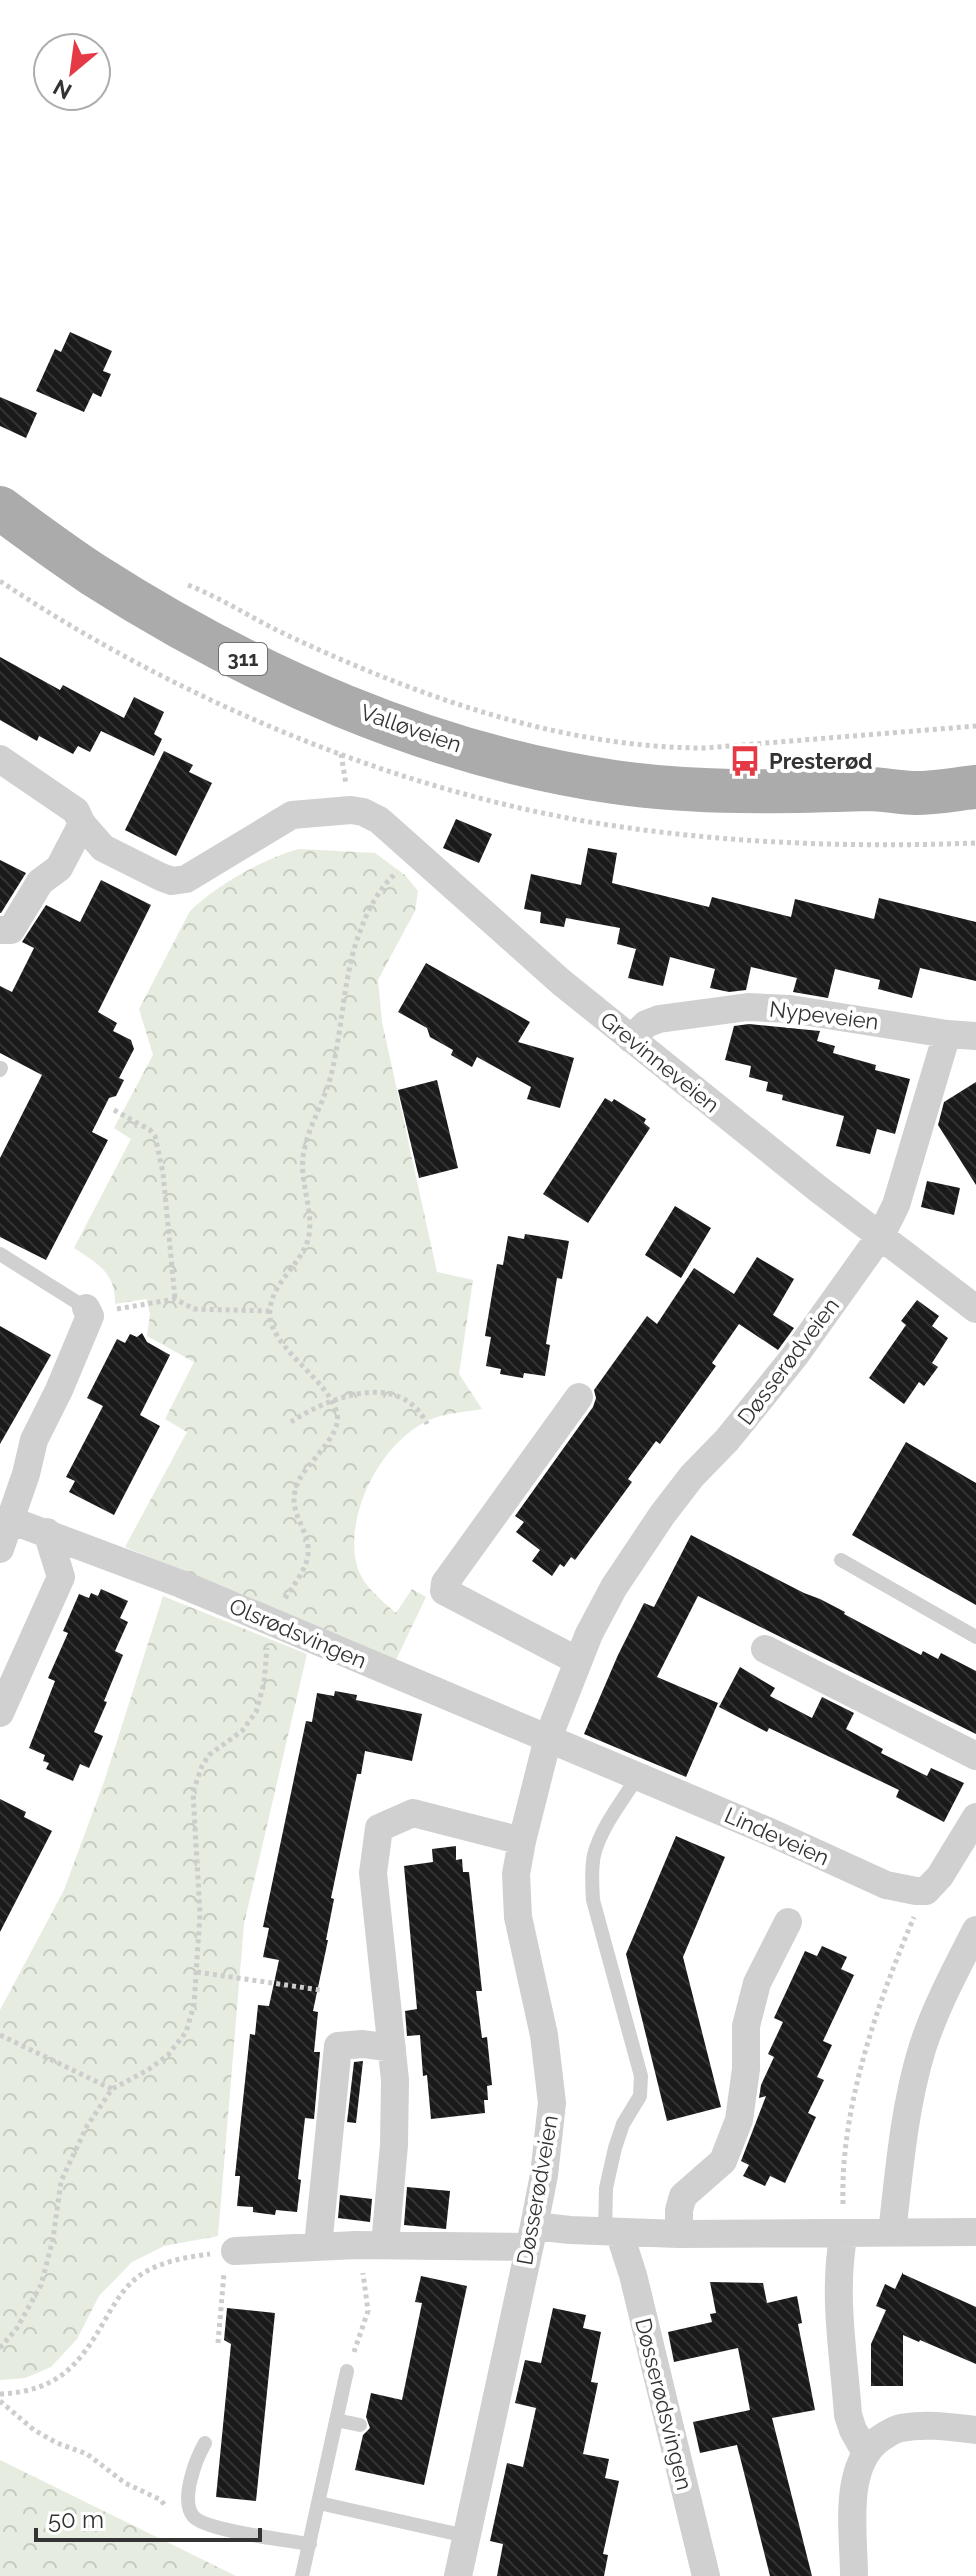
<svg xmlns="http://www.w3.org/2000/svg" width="976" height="2576" viewBox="0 0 976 2576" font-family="Raleway,sans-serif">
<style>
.forest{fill:url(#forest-crowns)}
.building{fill:url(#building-back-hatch)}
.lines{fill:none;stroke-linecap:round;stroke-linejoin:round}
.path{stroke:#cdcdcd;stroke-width:5;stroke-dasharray:4 4;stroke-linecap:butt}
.lane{stroke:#d0d0d0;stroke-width:14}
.street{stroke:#d0d0d0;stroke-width:28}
.primary{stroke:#ababab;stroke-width:44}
.labels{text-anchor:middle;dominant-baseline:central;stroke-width:8;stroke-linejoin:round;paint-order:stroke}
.shield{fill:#fff;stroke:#707070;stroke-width:2}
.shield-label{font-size:20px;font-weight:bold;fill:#333}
.street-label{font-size:22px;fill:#333;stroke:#fff}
.poi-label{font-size:22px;font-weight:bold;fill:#333;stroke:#fff;text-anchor:start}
</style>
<defs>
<pattern id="forest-crowns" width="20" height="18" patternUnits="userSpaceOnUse" patternTransform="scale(2)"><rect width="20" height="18" fill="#e6ecdf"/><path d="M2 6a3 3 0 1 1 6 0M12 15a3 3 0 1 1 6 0" fill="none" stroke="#c6cbc0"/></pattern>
<pattern id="building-back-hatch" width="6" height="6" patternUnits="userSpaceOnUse" patternTransform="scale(2)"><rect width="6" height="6" fill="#1a1a1a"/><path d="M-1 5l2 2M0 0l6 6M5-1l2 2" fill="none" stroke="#333"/></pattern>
</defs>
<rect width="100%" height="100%" fill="#fff"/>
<path class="forest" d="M299,849L375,853L405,875L418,891L415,911L378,980L382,1022L437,1272L473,1280L459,1374L482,1409C467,1412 448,1413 434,1418C383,1437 343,1514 357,1566C362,1585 382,1601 396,1613L412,1589L426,1597L395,1662L125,1547L187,1432L165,1419L194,1362L147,1336L150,1314L146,1299L115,1304C116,1273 98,1264 74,1248L131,1139L114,1128L153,1055L139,1009L190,911C218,884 263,859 299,849Z
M163,1596L307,1654L244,1924L218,2236L164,2246L132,2262L99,2296L77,2339L51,2367L25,2378L0,2380V2010L64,1890L105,1779Z
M0,2460L236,2576H0Z"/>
<path class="building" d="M70,332L112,351L103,371L111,374L101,397L93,393L84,412L36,391L55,349L61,352Z
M0,397L37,413L26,438L0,426Z
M0,657L60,690L63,685L124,718L134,697L164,712L154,734L162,739L154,756L101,731L90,752L78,746L73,754L39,736L37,741L0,720Z
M164,751L193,765L189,772L212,783L176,856L125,830Z
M456,819L492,834L479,863L443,848Z
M588,848L617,853L612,883L709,907L712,897L791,917L795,899L874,919L879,898L976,922V981L920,968L912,998L878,989L880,980L835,969L828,998L793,992L797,978L751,967L746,990L729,992L710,988L715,969L670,957L663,986L628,978L636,949L617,944L620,928L566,918L564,927L540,923L541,912L524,909L531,874L581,885Z
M0,860L26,873L1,913H0Z
M101,880L151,905L98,1012L117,1023L113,1031L131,1040L134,1049L119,1078L124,1080L116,1096L109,1098L92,1132L108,1140L46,1260L0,1237V1158L42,1075L0,1053V986L12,992L34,948L22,942L46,905L80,922Z
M426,963L530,1022L518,1042L574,1058L560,1108L527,1099L531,1087L477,1057L472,1067L451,1055L453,1050L430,1037L427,1028L398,1012Z
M749,1024L820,1031L817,1041L835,1046L833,1053L876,1065L875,1070L910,1079L895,1134L877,1129L870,1154L836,1146L844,1116L782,1100L783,1095L766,1091L768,1082L749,1077L751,1066L725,1060L734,1026Z
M437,1080L458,1168L419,1178L398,1090Z
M976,1082V1185L938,1125L944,1102Z
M605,1098L612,1102L614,1099L646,1119L644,1123L650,1128L588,1223L543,1194Z
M927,1181L960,1188L954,1215L921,1207Z
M675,1206L711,1228L681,1278L645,1255Z
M525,1234L569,1241L562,1279L557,1278L546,1344L550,1345L545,1376L524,1373L523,1378L500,1374L501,1369L486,1366L491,1337L485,1336L497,1264L503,1265L508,1236L524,1239Z
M757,1257L794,1279L773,1315L794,1328L778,1350L739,1324L712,1363L716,1366L660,1444L656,1441L628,1479L632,1482L575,1560L571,1557L564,1567L560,1564L552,1576L532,1561L540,1550L516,1532L524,1522L515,1516L593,1407L596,1398L594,1390L647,1316L657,1324L694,1268L734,1294Z
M917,1300L939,1316L932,1326L948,1338L932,1363L938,1367L924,1386L919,1382L904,1404L869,1378L906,1325L901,1321Z
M0,1326L51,1355L0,1444Z
M142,1333L147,1342L170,1355L140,1415L160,1426L114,1515L69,1492L75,1481L66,1477L103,1406L87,1398L117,1339L125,1343L130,1334L137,1337Z
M906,1442L976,1483V1605L852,1535Z
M691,1535L804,1593L820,1599L845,1612L844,1614L921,1655L923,1651L938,1659L941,1653L976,1671V1734L698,1596L657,1677L718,1703L686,1777L584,1734L618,1655L644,1603L654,1607Z
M101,1589L128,1601L120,1618L128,1622L115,1651L123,1655L104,1701L107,1702L94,1732L103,1736L89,1768L80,1764L73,1781L46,1769L49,1763L43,1761L45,1755L29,1748L55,1681L48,1678L68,1633L63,1631L79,1594L89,1598L91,1593L98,1596Z
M740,1667L775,1688L770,1696L812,1718L822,1697L854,1713L846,1729L883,1749L881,1753L927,1776L931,1768L964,1783L944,1822L896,1797L899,1790L769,1728L767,1732L719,1707Z
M335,1691L357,1695L356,1700L422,1714L412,1761L365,1751L361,1774H357L331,1898L334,1899L326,1940H328L313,2011L318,2012L314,2052H320L314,2119L305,2118L298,2179L301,2180L297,2212L276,2210L275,2215L253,2212V2207L237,2206L240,2176H235L250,2034L255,2035L258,2005L269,2006L279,1960L263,1957L269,1928L263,1927L306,1721L312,1722L317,1693L334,1696Z
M0,1799L26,1812L24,1817L52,1831L0,1932Z
M676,1836L725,1857L683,1957L721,2107L667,2121L626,1954Z
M456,1846V1860L462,1859L463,1872H469L482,1991H476L482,2038L487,2037L492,2085L487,2086L488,2100H484L485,2113L431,2119L427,2075L423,2076L420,2035L407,2036L405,2011L417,2009L404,1866L433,1862L432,1849Z
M822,1946L847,1957L841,1969L854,1975L823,2041L832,2045L817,2077L824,2080L808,2113L816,2117L785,2183L770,2176L765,2186L743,2176L749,2165L741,2161L766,2096L759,2098L761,2085L774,2057L768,2054L783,2022L774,2018L805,1951L817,1956Z
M363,2061L356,2123L347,2122L354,2062Z
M407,2187L450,2191L446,2229L404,2225Z
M340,2195L372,2199L370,2222L338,2218Z
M903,2272V2274L976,2307V2364L920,2340L919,2342L903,2335V2386H871V2344L886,2310L876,2306L885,2284L895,2289Z
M421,2276L467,2286L424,2485L355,2470L363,2435L370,2428L366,2417L371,2393L402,2400L422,2303L415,2302Z
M710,2282L763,2283L767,2303L797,2296L802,2323L798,2324L815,2410L772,2418L812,2576H770L737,2445L700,2453L693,2422L750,2410L738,2348L674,2362L668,2332L712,2322L710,2314L716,2313Z
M227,2308L275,2313L256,2501L216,2497L231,2344L224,2340Z
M553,2308L586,2315L583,2328L601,2332L591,2382L598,2383L583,2454L609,2459L605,2478L619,2481L603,2554L608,2555L604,2576H497L503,2544L490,2541L507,2463L523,2467L536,2408L515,2403L525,2360L541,2363Z"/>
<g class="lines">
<path class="path" d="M0,581C172,696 380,785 584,821C713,843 845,848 976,843
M188,585C224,599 256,621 291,637C420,697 562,748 705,748L976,726
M341,754L346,784
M114,1110L150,1130L155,1136L163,1173L175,1299
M117,1309L175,1299L194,1309L269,1311
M291,1422C330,1396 401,1370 427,1424
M285,1598C293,1586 306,1570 308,1555C311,1527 283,1512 299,1480C308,1462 342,1435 337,1414C330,1379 265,1346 270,1309C273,1280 304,1263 309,1235C313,1209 300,1183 303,1157C307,1127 326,1100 332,1071C342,1029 343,987 355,946C364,918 375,892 397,872
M197,1972L320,1990
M0,2035L112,2089
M843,2204C840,2109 877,2004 914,1917
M218,2343L224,2273
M0,2348L17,2328L41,2285L53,2239L61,2181L87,2126L112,2089L148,2070L168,2055L186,2032L194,2005L200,1914L193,1792L202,1766L209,1755L242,1731L256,1712L264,1683L267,1648
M354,2352L368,2311L363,2273
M0,2394C57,2391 78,2367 105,2320C114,2304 124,2287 139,2276C158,2262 186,2257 210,2254
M0,2401L34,2430L57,2443L87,2454L125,2483L161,2500L166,2507"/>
<path class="lane" d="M0,1070L1,1068
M0,1254L86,1308
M841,1560L976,1637
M605,2232L606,2188L615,2148L623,2124L640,2096L641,2076L593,1900C592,1885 591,1869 594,1855C601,1827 623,1800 638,1776
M336,2420L360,2425
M205,2443C196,2459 180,2499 193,2516C205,2531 287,2540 310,2544
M319,2503L466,2536
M302,2576L347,2371"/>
<path class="street" d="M0,759L76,811L82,824L103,848L161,877L172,881L186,879L292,815L351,810L363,812L379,820L561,982L817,1188L976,1309
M0,930H11L40,882L59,868L82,824
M631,1039L646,1024L659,1019L748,1007L790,1009L947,1034L976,1036
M10,1520L181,1584L272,1622L772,1833L886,1885L916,1891H926L940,1876L976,1817
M0,1549L26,1474L34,1440L59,1390L90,1316L86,1308
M765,1649L976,1756
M578,1661L444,1591L445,1583L579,1397
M0,1713L61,1577L47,1532
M534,2226L570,2230L679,2234L976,2232
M619,2232L633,2275L706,2576
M844,2233C832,2292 844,2356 848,2415L853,2430L866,2453
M892,2233C899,2172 904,2108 922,2049C935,2008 956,1969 976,1930
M679,2234V2210L683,2196L723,2161L739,2120L746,2069V2026L757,1983L788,1922
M385,2245L394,2145L395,2080L373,1873L379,1828L413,1813L522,1841
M318,2246L338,2046L363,2044L392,2048
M235,2251L356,2245L529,2247
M458,2576L534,2226L544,2175L552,2103L544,2035L518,1917L516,1874L522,1841L548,1738L589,1634L614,1587L662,1515L692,1476L727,1440L794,1357L881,1235L896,1205L947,1034
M854,2576C854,2532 841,2462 884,2436C889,2433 895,2429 901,2428C925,2423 952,2427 976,2430"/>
<path class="primary" d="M0,508C31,531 62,554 94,575C250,675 429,755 614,782C698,794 783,792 868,789C884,789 900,793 916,793C936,793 956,789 976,787"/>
</g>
<defs>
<symbol id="bus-bare" viewBox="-9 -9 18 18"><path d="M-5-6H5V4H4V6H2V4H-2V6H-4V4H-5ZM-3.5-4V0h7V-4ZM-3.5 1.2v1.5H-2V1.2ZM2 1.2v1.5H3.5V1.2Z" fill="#e63946" stroke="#fff" stroke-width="2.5" paint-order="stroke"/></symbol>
</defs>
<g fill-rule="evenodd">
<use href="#bus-bare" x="723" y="739" width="44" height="44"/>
</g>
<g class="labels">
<rect class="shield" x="219" y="643" width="48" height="32" rx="6"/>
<g class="shield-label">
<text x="243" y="659">311</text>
</g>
<g class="street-label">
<text transform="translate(411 728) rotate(19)">Valløveien</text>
<text transform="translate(824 1015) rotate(7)">Nypeveien</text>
<text transform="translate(660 1062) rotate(39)">Grevinneveien</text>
<text transform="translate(788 1361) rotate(-53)">Døsserødveien</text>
<text transform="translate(298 1633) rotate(23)">Olsrødsvingen</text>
<text transform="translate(777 1836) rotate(24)">Lindeveien</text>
<text transform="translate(537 2190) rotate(-80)">Døsserødveien</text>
<text transform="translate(664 2404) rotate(76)">Døsserødsvingen</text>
</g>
<g class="poi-label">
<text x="769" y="761">Presterød</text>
</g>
</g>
<g transform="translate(72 72) rotate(209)"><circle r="38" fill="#ffffff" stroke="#adadad" stroke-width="2"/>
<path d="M0-6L14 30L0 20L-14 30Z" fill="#e63946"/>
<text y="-12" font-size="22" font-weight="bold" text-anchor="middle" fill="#333333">N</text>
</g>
<path d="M36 2528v12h224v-12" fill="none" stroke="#333333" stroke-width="4"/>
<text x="48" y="2528" font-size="24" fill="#333333" stroke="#ffffff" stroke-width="6" paint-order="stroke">50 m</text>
</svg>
